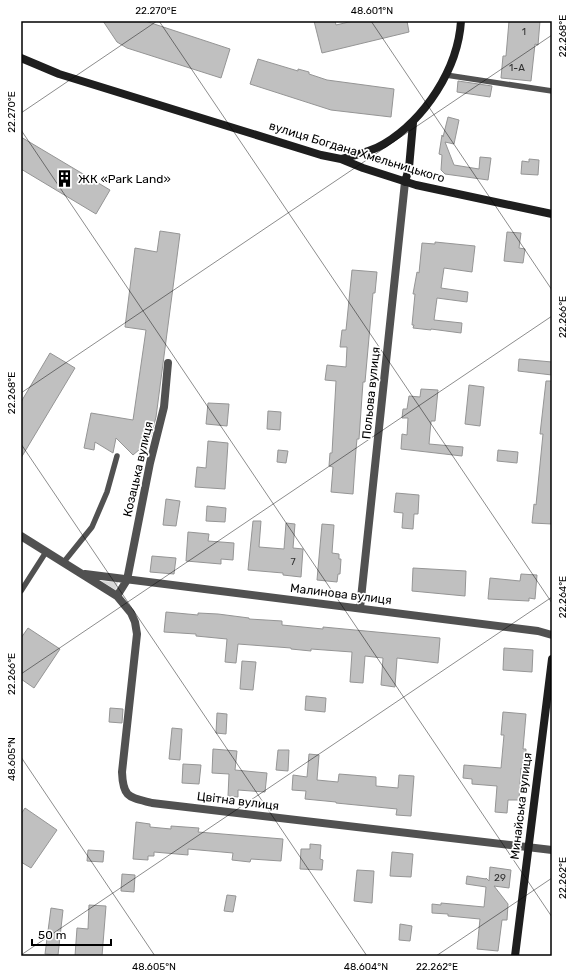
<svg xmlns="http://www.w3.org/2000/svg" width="573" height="977" viewBox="0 0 573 977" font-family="Rubik,sans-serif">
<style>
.green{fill:#d8d8d8}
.building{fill:#c0c0c0;stroke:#959595}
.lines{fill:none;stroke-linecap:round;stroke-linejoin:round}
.lane{stroke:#515151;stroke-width:5.5}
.street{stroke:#515151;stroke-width:8}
.secondary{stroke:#1e1e1e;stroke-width:8}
.ticks{fill:none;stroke:#000;stroke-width:1;stroke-opacity:0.45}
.labels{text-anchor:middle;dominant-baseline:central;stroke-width:3.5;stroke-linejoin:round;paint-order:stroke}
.number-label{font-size:10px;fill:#303030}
.street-label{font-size:12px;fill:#000;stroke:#fff}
.poi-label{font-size:12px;fill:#000;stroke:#fff;text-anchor:start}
.neatline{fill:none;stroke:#000;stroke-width:1.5}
.ticks-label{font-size:10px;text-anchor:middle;fill:#000}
</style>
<rect width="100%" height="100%" fill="#fff"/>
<path class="green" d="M101,581L118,582L116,590Z"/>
<path class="building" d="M103,21H145L230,49L221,78L127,48L117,42Z
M314,21H335L336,25L353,21H407L409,32L322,53Z
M509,21H540L538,45L535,44L531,81L501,78L503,56H506Z
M258,59L298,71V69L309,72V74L327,80L394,89L391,117L331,110L250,84Z
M458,81L492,86L490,97L457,92Z
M448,117L459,120L454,144L445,142L454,165L479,169L480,157L491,158L488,180L445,174L441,170L442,155L439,154L442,135L443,137Z
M21,137L110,190L96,214L21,169Z
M529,159L539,160L538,175L521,174L522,161L529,162Z
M160,231L180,234L156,417L151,436L147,443L133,455L116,438L113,453L95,442L94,450L84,448L91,413L133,420L146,330L125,327L135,248L157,252Z
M507,232L521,233L519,248L525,249L523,263L504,261Z
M435,242L475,246L472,272L444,268L441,288L468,292L467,302L437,298L434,320L462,323L461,333L431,329V330L413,328L414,325H412L415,294H413L417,272L419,273L422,243L435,244Z
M352,270L377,272L375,293H373L365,382H363L359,439H357L356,449L353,494L331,492L333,467L329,466L330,453H332L336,381L325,380L327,365L346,367L347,347H340L342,330H346Z
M50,353L75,368L21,458V402Z
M519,359L552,362V375L518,371Z
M546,381H552V524L532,523L534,504L536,505L543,434H540Z
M469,385L484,387L480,426L465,424Z
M421,389L438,390L435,421H431L429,444L463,447L462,456L401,449L402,434L407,435L408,418H402L403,409H407L409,396L420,397Z
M208,403L229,404L227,426L206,424Z
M268,411L281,412L280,430L267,429Z
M208,441L228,443L225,489L195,487L197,467L206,468Z
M278,450L288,451L286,463L277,462Z
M498,450L518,452L517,463L497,461Z
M396,493L419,495L418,514H414L413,529L402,528L403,513L394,512Z
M166,499L180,501L176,526L163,525Z
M207,506L226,508L225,522L206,521Z
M253,521H261L259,547L284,549L286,523L295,524L293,548L303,549L301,577L283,575V573L248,570Z
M322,524L334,525L332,553L339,554V559H341L340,574H338L337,582L317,580Z
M188,532L209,534L208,541L234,543L233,560L221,559V564L186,561Z
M152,556L176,558L174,574L150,572Z
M413,568L466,571L465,596L412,591Z
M521,574L537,575L535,599L529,598V601L488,599L490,578L520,581Z
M166,612L198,615V613L218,614L249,618V619L282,621V625L323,629V627L440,638L438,663L397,658L395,687L381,685L383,658L365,656L363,683L350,682L352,652L311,649V651L291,649V648L238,644L236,663L225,662L227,639L196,636V634L164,632Z
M28,628L60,649L34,688L21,679V638Z
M504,648L533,650L532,672L503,670Z
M242,661L256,662L253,690L240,689Z
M306,696L326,698L325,712L305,710Z
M110,708L123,709L122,723L109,722Z
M503,712L526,714L523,749H526L525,769L521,768L519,800H508L507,813L495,812L497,786L472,784V779L463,778L464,765L501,768L504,735H501Z
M217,713L227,714L226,734L216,733Z
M172,728L182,729L180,760L169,759Z
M213,749L237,751L235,770L267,773L265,792L238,790V797L228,796L229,774L212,773Z
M278,750H289L288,771L276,770Z
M309,754L319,755L317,780L338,782L339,774L376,777V786L398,788L399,775L414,776L411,816L396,815L397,809L336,803V802L305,799L306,791L292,790L293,775L307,777Z
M183,764L201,765L199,784L182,783Z
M25,808L57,830L31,868L21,862V814Z
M136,822L150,824V827L171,829V826L199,828L198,832L283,839L281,861L251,859L250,862L232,860L233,853L188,849V855L154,852V856H148V860L133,859Z
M310,844L321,845L320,859L323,860L322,870L300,869L301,849H310Z
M88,850L104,851L103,862L87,861Z
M392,852L413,854L411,877L390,876Z
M490,867L511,870L509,888L494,886L508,904L507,920H502L498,951L477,949L480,919L448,916V914L432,913V904L441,905V903L484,907L486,887L466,884L467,876L486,879V878L489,881Z
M357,870L374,871L372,903L354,901Z
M122,874L135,875L134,892L121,891Z
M227,895L236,896L233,912L224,911Z
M89,905L106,906L102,956H75L77,928L88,929Z
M51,908L63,910L58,955L45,954Z
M400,924L412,926L410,941L399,940Z"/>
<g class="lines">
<path class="lane" d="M446,75L552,91
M63,563L92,527L107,492L117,456
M21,591L46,552"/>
<path class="street" d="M21,536L117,596L131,613L135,622L137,634L122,772C123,798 129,797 152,803L552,850
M85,574L538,631L552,635
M117,596L127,580L150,463L164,407L168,363
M360,608L405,182"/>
<path class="secondary" d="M21,58L59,74L321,155L341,159L363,168L416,185L552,214
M341,159C355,155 371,152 384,144C425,119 458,69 461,21
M405,182L409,168L413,123
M515,956L552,659"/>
</g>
<path class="ticks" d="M159,21L552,603M371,21L552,290M21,113L157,21M21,130L552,917M21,393L552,35M21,444L367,956M21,674L552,316M21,757L155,956M21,955L552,597M436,956L552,878"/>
<defs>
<symbol id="building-bare" viewBox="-9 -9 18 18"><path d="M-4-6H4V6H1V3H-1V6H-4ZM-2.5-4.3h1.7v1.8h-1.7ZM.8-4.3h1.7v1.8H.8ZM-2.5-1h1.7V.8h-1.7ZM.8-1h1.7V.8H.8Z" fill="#000" stroke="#fff" stroke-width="2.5" paint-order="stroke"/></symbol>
</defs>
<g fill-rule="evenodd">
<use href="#building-bare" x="52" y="166" width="25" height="25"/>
</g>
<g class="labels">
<g class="number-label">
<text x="524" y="32">1</text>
<text x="517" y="68">1-А</text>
<text x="293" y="562">7</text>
<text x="500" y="878">29</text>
</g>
<g class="street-label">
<text transform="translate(357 152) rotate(17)">вулиця Богдана Хмельницького</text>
<text transform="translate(371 393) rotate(-84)">Польова вулиця</text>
<text transform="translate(138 469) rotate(-77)">Козацька вулиця</text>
<text transform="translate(341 594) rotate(7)">Малинова вулиця</text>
<text transform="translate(238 801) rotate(7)">Цвітна вулиця</text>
<text transform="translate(521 806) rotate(-83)">Минайська вулиця</text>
</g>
<g class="poi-label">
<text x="78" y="179">ЖК «Park Land»</text>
</g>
</g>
<rect width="573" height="977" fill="none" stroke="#ffffff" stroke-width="44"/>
<path d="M32 939v6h79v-6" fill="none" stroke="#000000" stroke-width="2"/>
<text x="38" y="939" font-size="12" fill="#000000" stroke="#ffffff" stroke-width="3" paint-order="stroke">50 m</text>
<rect x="22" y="22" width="529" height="933" class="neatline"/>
<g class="ticks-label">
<text x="156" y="14">22.270°E</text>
<text x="372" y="14">48.601°N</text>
<text transform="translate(562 36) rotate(-90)" y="4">22.268°E</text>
<text transform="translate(11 112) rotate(-90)" y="4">22.270°E</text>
<text transform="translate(562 317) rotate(-90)" y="4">22.266°E</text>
<text transform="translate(11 393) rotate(-90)" y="4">22.268°E</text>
<text transform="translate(562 597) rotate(-90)" y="4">22.264°E</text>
<text transform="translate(11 674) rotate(-90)" y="4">22.266°E</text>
<text transform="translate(11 759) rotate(-90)" y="4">48.605°N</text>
<text transform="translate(562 878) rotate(-90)" y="4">22.262°E</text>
<text x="154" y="970">48.605°N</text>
<text x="366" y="970">48.604°N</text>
<text x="437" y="970">22.262°E</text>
</g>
</svg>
